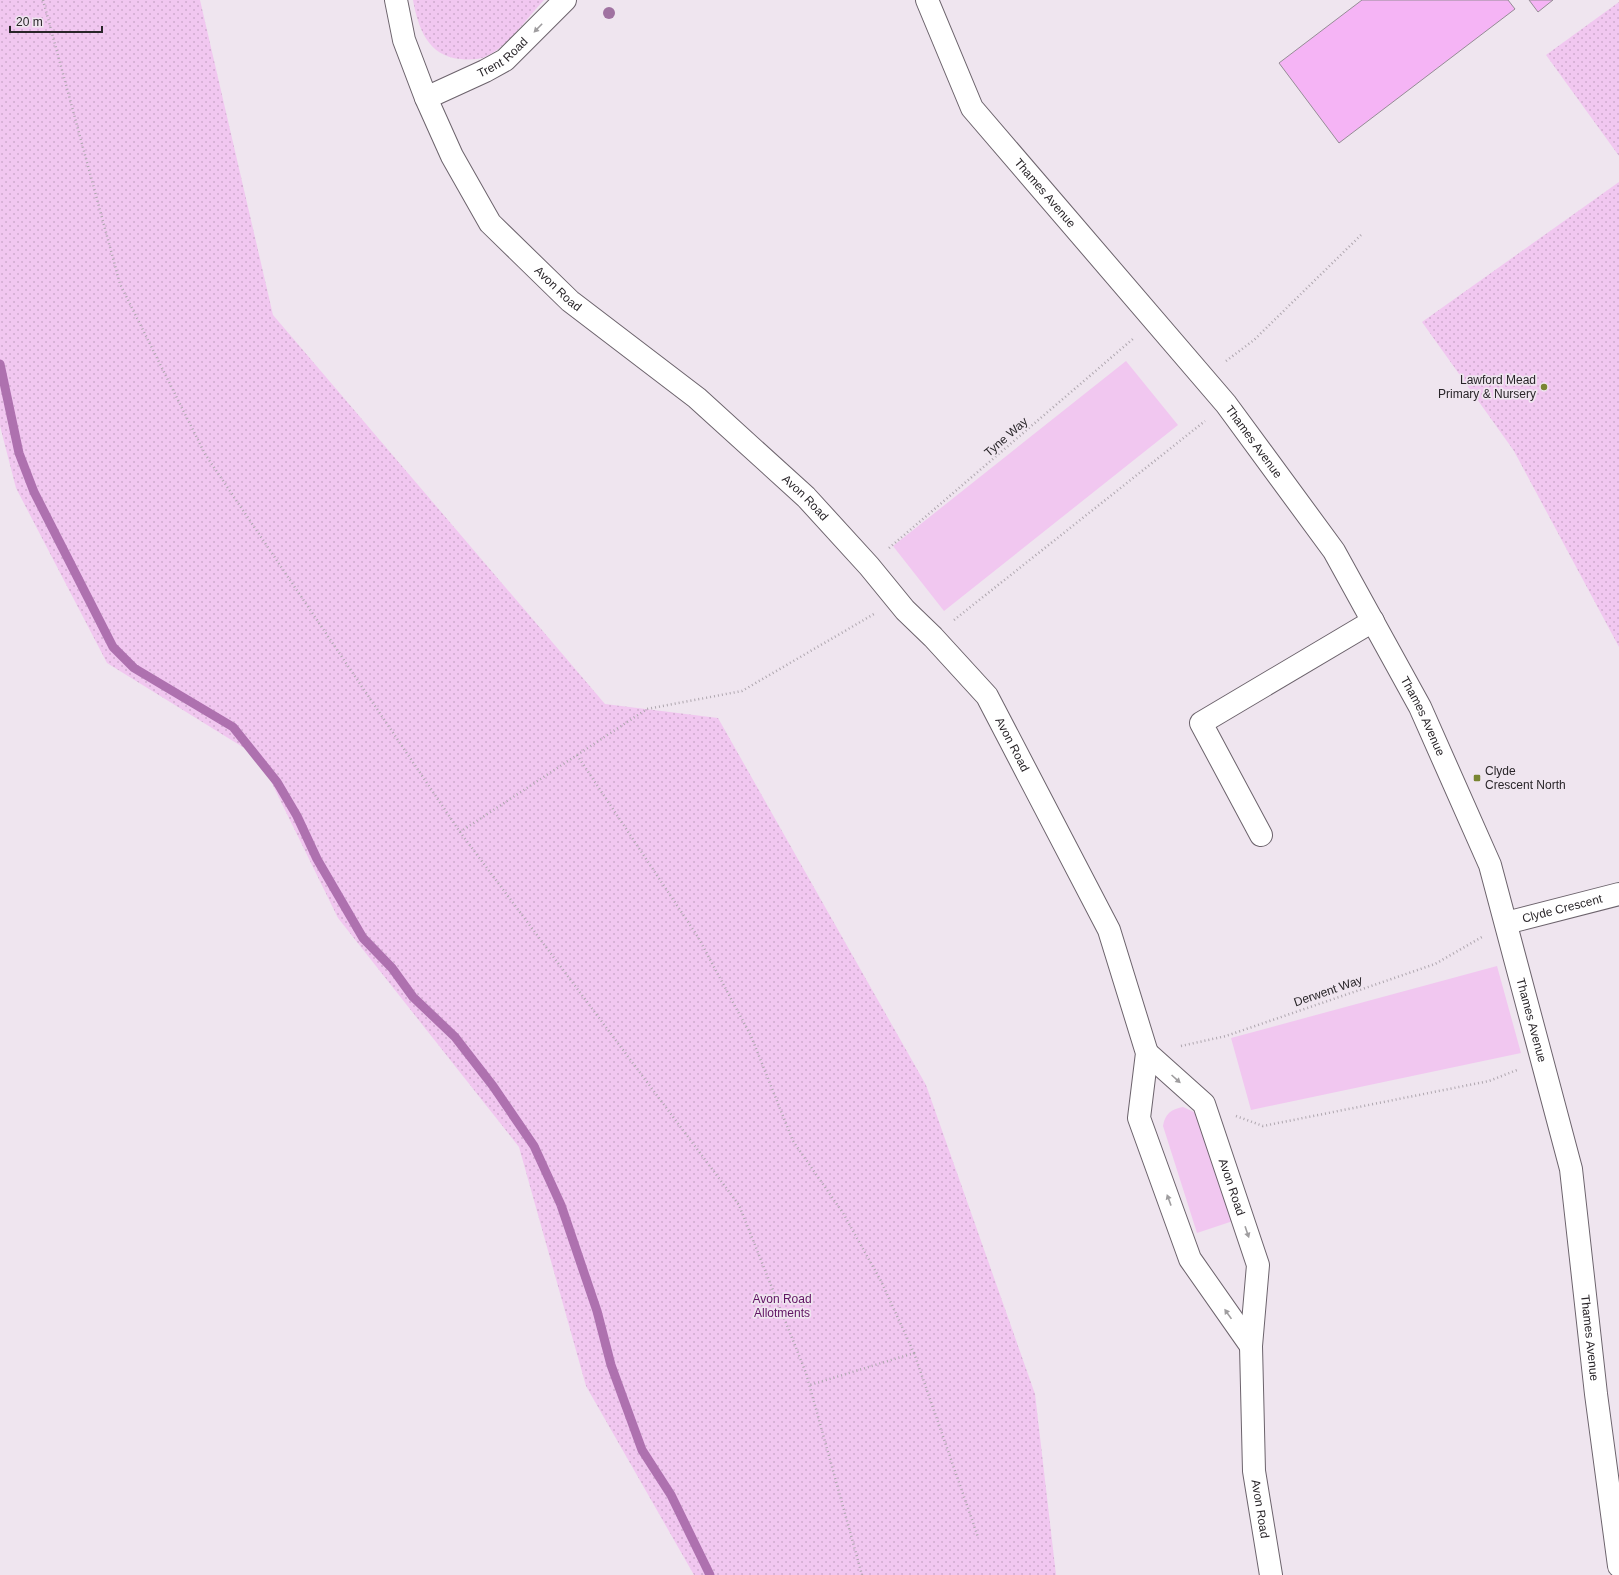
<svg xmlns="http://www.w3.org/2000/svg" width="1619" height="1575" viewBox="0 0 1619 1575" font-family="Helvetica,sans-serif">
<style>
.grass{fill:#f1c7f0}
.park{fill:url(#park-dots)}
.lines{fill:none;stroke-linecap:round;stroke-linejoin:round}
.stream{stroke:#ae71af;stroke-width:9}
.building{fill:#f5b4f5;stroke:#958c95}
.minor-casing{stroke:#6c636c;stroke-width:24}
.path{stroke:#aea6ae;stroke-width:2.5;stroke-dasharray:1 3;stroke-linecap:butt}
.minor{stroke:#fff;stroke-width:22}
.tree{fill:#a072a1}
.oneway{fill:#9f9d9f}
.poi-dot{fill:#798532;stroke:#efe5ef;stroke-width:1.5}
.labels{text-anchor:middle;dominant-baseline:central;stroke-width:3.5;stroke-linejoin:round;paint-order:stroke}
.street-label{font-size:12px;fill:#292529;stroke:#efe5ef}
.poi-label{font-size:12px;fill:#292529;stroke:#efe5ef;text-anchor:end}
.park-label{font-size:12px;fill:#5f1362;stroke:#efe5ef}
</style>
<defs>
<pattern id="park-dots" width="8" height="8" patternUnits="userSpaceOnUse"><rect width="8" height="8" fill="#f1c7f0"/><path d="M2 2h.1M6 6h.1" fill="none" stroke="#cfabce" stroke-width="1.8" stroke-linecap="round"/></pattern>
</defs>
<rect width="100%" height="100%" fill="#efe5ef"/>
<path class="grass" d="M1126,361L1178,425L944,611L893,546Z
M1497,966L1521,1053L1251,1110L1231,1038Z
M1183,1107L1194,1112L1199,1117L1233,1221L1197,1233L1163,1126C1165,1114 1171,1109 1183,1107Z"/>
<path class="park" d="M0,0H200L273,315L605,704L718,718L926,1085L1035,1394L1056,1575H694L586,1386L519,1147L338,918L259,757L107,663L16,488L0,426Z
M413,0H544C528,17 508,46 487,56C479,60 469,60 460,59C428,56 418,28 413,0Z
M1619,2V156L1546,55Z
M1619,182V647L1514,451L1422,322Z"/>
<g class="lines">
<path class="stream" d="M0,364L19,453L34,492L113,647L134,668L233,727L277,782L297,816L317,859L363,938L392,968L413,997L455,1037L493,1086L534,1146L561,1205L597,1311L611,1365L642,1450L671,1495L710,1575"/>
</g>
<path class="building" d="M1362,0H1508L1515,9L1339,143L1279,63Z
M1529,0H1553L1538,12Z"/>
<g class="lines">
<defs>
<g id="minor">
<path id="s1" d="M396,0L404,40L426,98L452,156L490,223L570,301L697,398L806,497L869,566L905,610L933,637L987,696L1109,930L1147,1053L1139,1118L1190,1259L1251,1346"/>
<path id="s2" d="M927,0L972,108L1226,404L1334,551L1420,707L1490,865L1571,1169L1596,1394L1619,1566"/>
<path id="s3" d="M426,98L485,71L505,60L565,0"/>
<path d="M1261,835L1201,723L1373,621"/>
<path id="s4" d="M1506,923L1619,894"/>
<path id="s5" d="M1147,1053L1204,1104L1258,1265L1251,1346L1254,1471L1271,1575"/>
</g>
</defs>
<use href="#minor" class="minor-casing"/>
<path class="path" d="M43,0L120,284L205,454L460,832L739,1205L806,1373L862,1575
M1226,361L1254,340L1361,235
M889,548L1134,338
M954,620L1205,421
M577,755L698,937L751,1036L793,1141L843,1213L881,1281L914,1353L810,1385
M460,832L647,709L742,691L874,614
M1181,1046L1226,1036L1435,964L1482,937
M1236,1116L1263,1126L1489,1081L1517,1070
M914,1353L978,1537"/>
<use href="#minor" class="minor"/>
</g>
<circle class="tree" cx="609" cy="13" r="6"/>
<defs><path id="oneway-solid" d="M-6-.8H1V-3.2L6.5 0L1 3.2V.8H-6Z"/></defs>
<g class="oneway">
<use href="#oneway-solid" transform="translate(538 28) rotate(134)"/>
<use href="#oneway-solid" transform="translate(1176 1079) rotate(42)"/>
<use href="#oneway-solid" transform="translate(1169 1200) rotate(-110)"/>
<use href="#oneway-solid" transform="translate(1247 1232) rotate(71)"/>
<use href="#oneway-solid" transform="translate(1228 1314) rotate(-125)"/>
</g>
<g class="poi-dot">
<circle cx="1544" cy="387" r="4"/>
<rect x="1473" y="774" width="8" height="8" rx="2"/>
</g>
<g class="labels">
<g class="street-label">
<text stroke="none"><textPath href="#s3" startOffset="87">Trent Road</textPath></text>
<text stroke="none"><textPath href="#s2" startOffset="229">Thames Avenue</textPath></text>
<text stroke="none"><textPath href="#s1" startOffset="338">Avon Road</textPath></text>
<text transform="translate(1006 437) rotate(-41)">Tyne Way</text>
<text stroke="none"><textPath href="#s2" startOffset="554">Thames Avenue</textPath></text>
<text stroke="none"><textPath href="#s1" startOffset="662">Avon Road</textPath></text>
<text stroke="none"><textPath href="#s2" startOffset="877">Thames Avenue</textPath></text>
<text stroke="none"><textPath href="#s1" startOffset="986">Avon Road</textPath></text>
<text stroke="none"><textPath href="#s4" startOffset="58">Clyde Crescent</textPath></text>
<text transform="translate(1328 991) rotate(-19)">Derwent Way</text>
<text stroke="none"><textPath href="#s2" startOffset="1201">Thames Avenue</textPath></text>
<text stroke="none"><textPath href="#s5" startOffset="164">Avon Road</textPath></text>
<text stroke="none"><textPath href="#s2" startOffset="1525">Thames Avenue</textPath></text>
<text stroke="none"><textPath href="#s5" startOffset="491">Avon Road</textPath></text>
</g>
<g class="poi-label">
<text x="1536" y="380">Lawford Mead<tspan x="1536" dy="14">Primary &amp; Nursery</tspan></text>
<text x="1485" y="771" text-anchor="start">Clyde<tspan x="1485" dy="14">Crescent North</tspan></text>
</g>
<g class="park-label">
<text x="782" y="1299">Avon Road<tspan x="782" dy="14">Allotments</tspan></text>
</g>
</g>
<path d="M10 26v6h92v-6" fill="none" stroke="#292529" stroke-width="2"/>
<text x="16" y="26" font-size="12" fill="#292529" stroke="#efe5ef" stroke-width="3" paint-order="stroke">20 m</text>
</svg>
